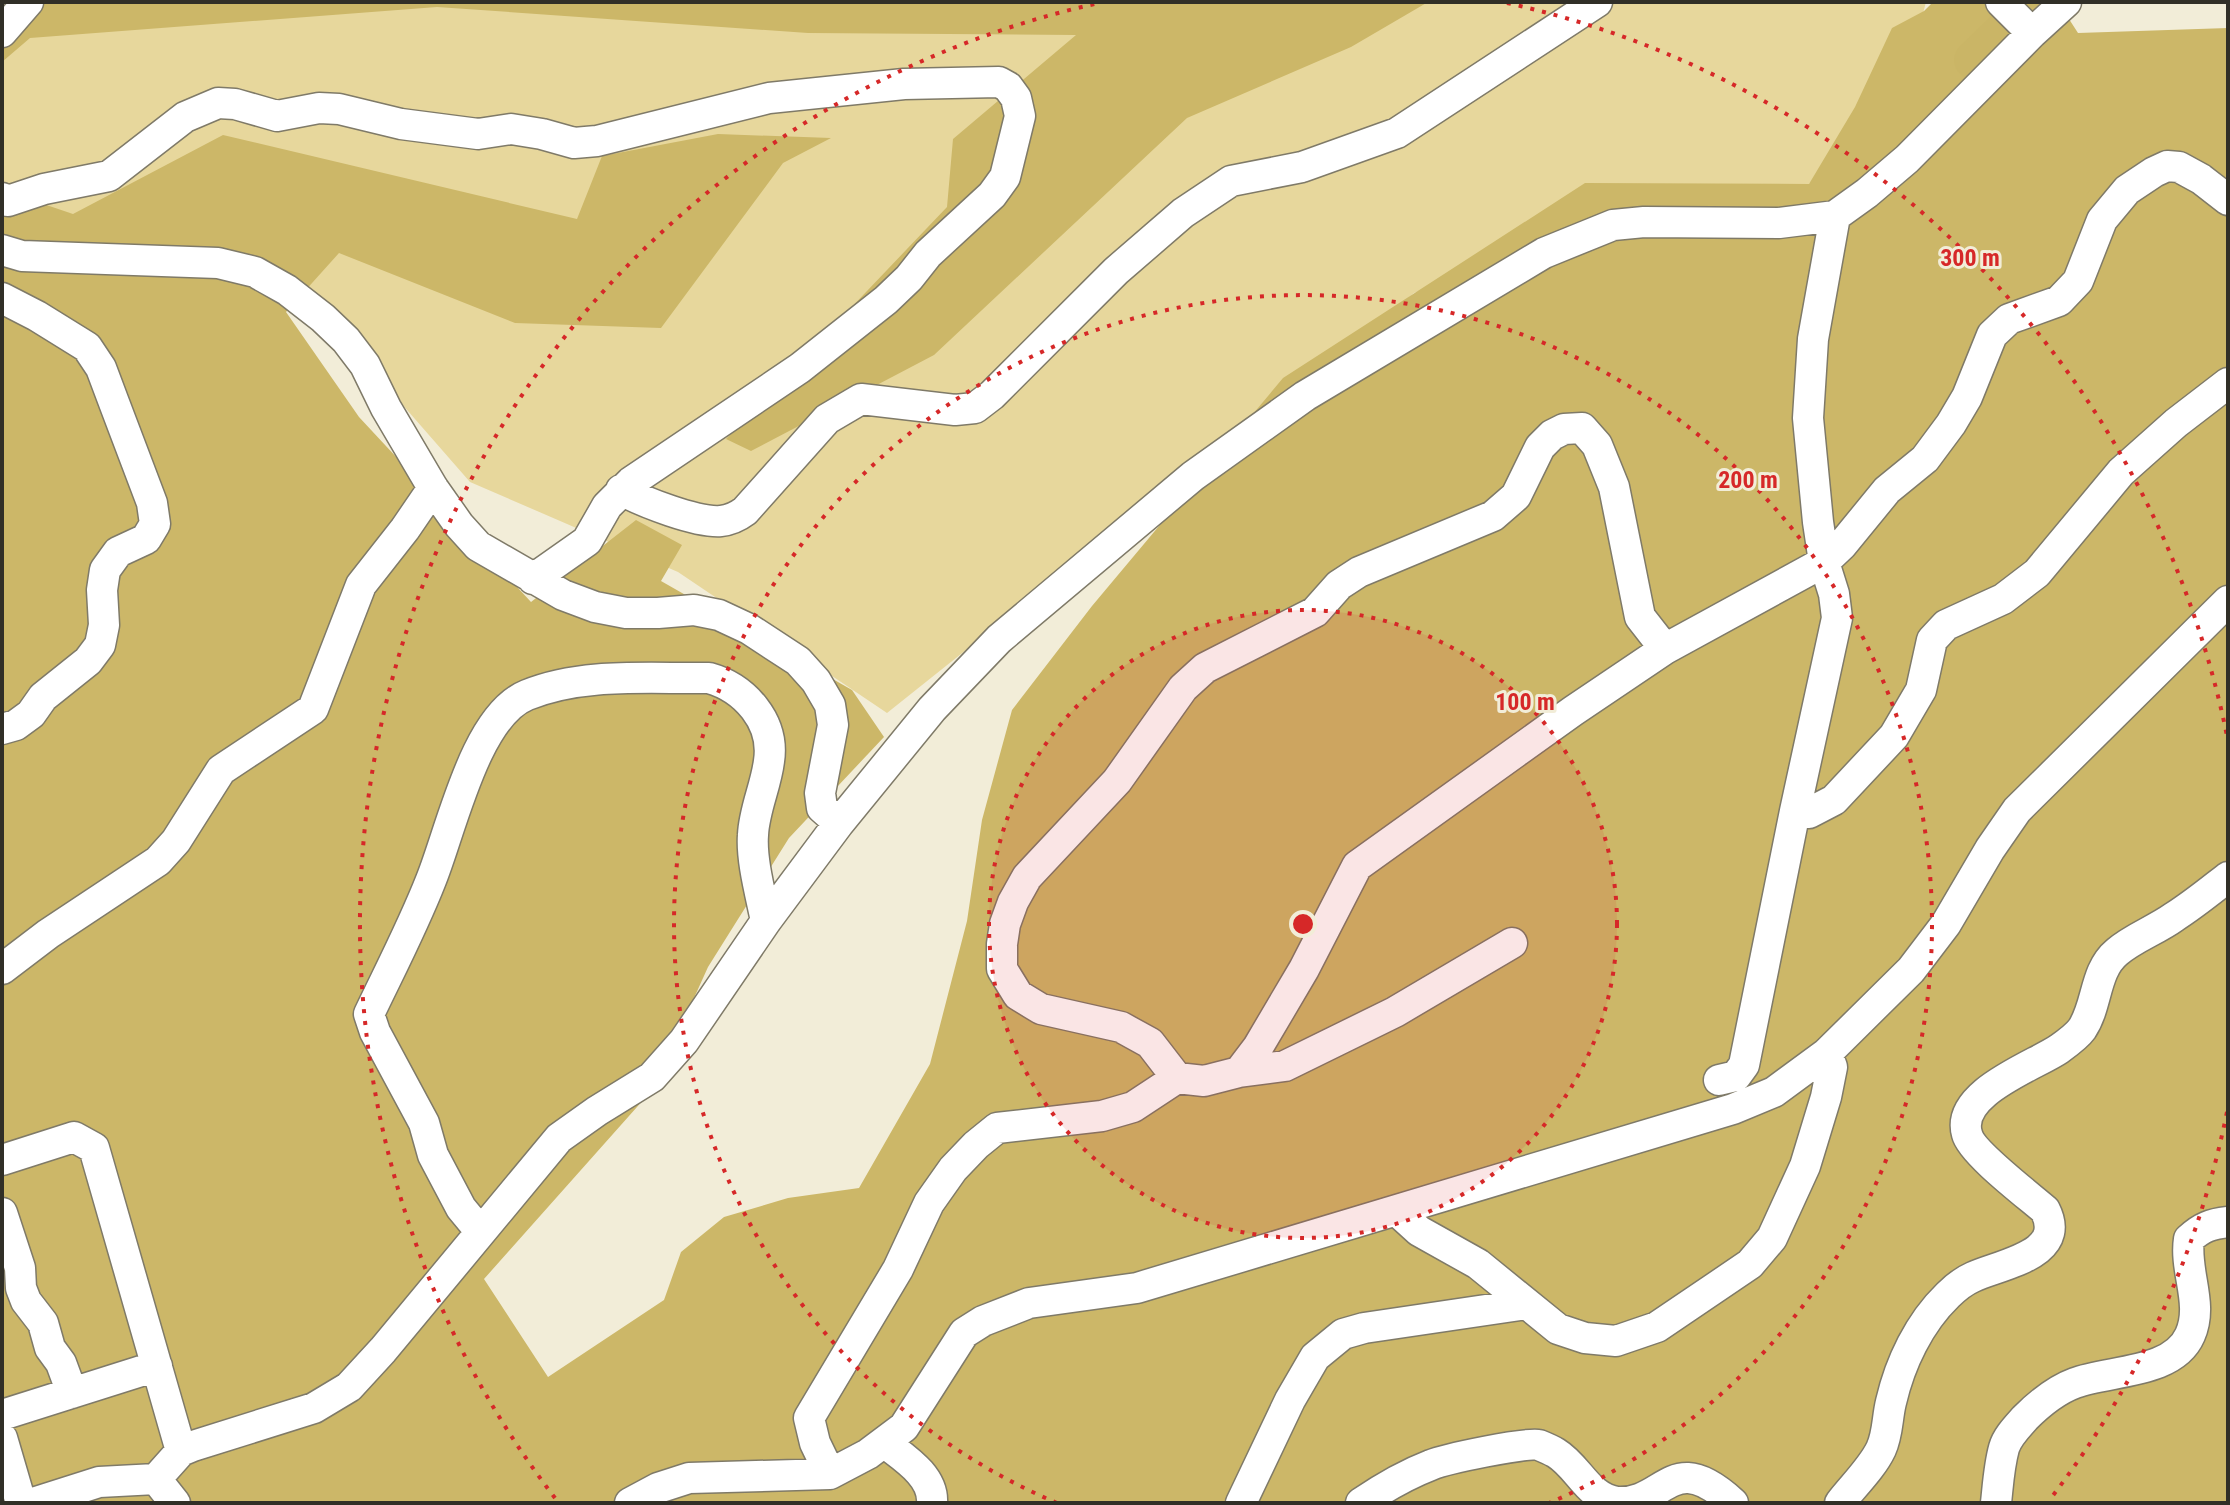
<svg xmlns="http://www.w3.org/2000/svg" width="2230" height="1505" viewBox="0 0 2230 1505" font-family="'Roboto Condensed',sans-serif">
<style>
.green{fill:#e7d79c}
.forest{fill:#ccb768}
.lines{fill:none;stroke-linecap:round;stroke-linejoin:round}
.river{stroke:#cab566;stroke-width:38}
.minor-casing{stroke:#7f7a68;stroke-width:33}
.minor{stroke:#fff;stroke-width:30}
.ring{fill:none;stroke:#d62828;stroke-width:4;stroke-dasharray:4 8}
.centre{fill:#d62828;stroke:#f2edd8;stroke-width:4}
.ring-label{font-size:24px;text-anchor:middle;font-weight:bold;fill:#d62828;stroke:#f2edd8;stroke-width:6;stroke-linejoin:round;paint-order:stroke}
</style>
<rect width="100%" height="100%" fill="#f2edd8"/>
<path class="green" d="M2,2H1926L1904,86L1809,184L1659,187L1414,293L887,713L678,572L470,482L249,229L2,208Z"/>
<path class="forest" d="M2,2H1428L1351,47L1187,118L934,355L751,451L726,439L947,207L953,139L1076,35L808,33L437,7L30,38L2,62Z
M1933,2H2058L2078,33L2228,28V1503H2V190L73,214L223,135L577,219L602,156L718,134L831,138L783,163L661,328L515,323L339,253L286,312L359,417L531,602L636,520L682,545L661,581L852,690L884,737L789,838L708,967L653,1089L484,1279L548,1377L664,1300L681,1252L724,1217L788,1198L859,1188L930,1064L967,921L982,820L1012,710L1092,606L1283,378L1585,183L1809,184L1855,107L1892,28L1924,11Z"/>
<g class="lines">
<path class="river" d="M1973,60L2033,2"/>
<defs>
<path id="minor" d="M2001,2L2032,33
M2,32L28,2
M2,198L8,201L44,189L109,176L185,117L218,103L235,104L277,116L319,108L339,109L401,124L478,134L511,129L542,134L574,143L597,141L769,98L904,84L999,82L1008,87L1016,98L1020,116L1005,177L992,195L928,254L909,278L886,300L800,368L631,482L607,506L587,541L533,579
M1835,216L1813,339L1808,418L1818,522L1824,562L1834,594L1837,618L1795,811L1809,813L1834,800L1894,736L1921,690L1932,640L1946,625L2003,599L2037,573L2121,472L2176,423L2228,383
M2,250L22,256L218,263L255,272L287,290L323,318L346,340L365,365L386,408L433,488L459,525L478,546L563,595L595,607L626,613H658L694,610L719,615L749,629L798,661L816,681L830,705L833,725L820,793L822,808L839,823
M2,298L37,316L87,347L101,368L113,400L152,503L155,524L146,539L118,552L105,570L102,590L104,625L100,645L88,661L43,697L31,714L16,725L2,729
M621,490C643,502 697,523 721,521C731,520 737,517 745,511L827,419L861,399L955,410L975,408L992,395L1116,271L1183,213L1231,181L1302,167L1397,133L1597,2
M2,969L48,934L158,861L176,841L221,770L313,709L361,585L405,529L433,488
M1239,1072L1285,1066L1395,1012L1512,943
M1177,1078L1150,1043L1121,1027L1041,1009L1018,995L1002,969V944L1005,924L1013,902L1027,877L1117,781L1183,688L1205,668L1315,612L1339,585L1359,572L1493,516L1516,496L1540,447L1552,435L1564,429L1582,428L1597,445L1614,487L1640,617L1665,649
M1719,1080L1736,1076L1744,1065L1795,811
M2,1160L74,1137L94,1148L181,1451
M1397,1211L1419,1231L1478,1264L1558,1329L1585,1338L1616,1341L1657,1327L1750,1264L1772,1238L1805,1166L1826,1097L1832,1067L1827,1053
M2,1213L20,1268L21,1288L26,1301L43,1323L50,1348L61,1363L72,1393
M480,1231L461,1208L433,1155L424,1123L375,1032L369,1014C390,970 413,926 431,880C451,831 475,716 527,695C583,672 650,679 709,678C745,688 775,722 769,761C766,786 754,810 753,835C751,860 761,896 766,921
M2,1415L157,1366
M2,1438L21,1503
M885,1443C904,1458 934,1476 932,1503
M830,1474L815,1443L809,1418L898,1269L929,1203L953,1169L976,1145L997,1128L1102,1116L1133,1107L1177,1078L1204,1081L1239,1072L1258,1047L1304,969L1357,866L1573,711L1665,649L1824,562L1842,545L1887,490L1925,459L1951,424L1967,397L1992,335L2009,319L2059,301L2078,281L2102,220L2127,190L2154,172L2167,166L2179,167L2201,179L2228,200
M156,1479L175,1503
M33,1503L99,1482L156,1479L181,1451L193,1446L314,1408L349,1387L383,1350L559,1138L597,1111L652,1077L684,1041L766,921L839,823L932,709L999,639L1193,476L1305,396L1544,253L1613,225L1644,222L1779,223L1835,216L1867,193L1907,159L2032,33L2066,2
M630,1503L658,1488L689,1478L830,1474L868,1454L904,1427L964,1333L983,1321L1029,1303L1137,1288L1733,1109L1774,1092L1827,1053L1911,970L1946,924L1990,849L2017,810L2228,601
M1241,1503L1290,1400L1315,1357L1343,1334L1364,1328L1526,1304
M1361,1503C1383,1488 1405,1475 1431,1465C1445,1459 1526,1442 1539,1445C1544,1447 1551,1450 1556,1453C1579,1467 1587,1497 1617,1502C1666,1505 1671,1446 1733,1503
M1840,1503C1853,1486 1872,1468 1881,1449C1888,1434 1887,1418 1891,1402C1900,1363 1919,1323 1948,1295C1955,1288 1964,1281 1973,1277C2001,1264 2068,1255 2045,1210C2029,1196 1971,1152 1967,1134C1955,1093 2034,1066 2059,1049C2066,1044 2077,1036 2082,1029C2098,1005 2094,971 2117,952C2133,938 2156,930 2174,917C2193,905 2210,891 2228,877
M1996,1503C1998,1485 1999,1466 2004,1448C2007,1437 2017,1427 2025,1418C2039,1404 2056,1390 2075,1383C2109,1370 2173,1374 2190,1335C2204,1304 2184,1271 2189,1239C2202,1227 2211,1224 2228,1222"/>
</defs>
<use href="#minor" class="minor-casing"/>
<use href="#minor" class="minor"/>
</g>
<circle cx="1303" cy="924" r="314" fill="#d62828" fill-opacity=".12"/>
<g class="ring">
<circle cx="1303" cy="924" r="314"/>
<path d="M1057 1503A629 629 0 1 1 1549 1503"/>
<path d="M2227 1112A943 943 0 0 1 2051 1498M555 1498A943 943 0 0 1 1099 3M1507 3A943 943 0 0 1 2227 736"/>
</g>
<circle cx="1303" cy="924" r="12" class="centre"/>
<g class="ring-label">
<text x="1970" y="266">300 m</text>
<text x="1748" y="488">200 m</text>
<text x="1525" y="710">100 m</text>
</g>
<rect width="2230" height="1505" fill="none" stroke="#312f27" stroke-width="8"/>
</svg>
